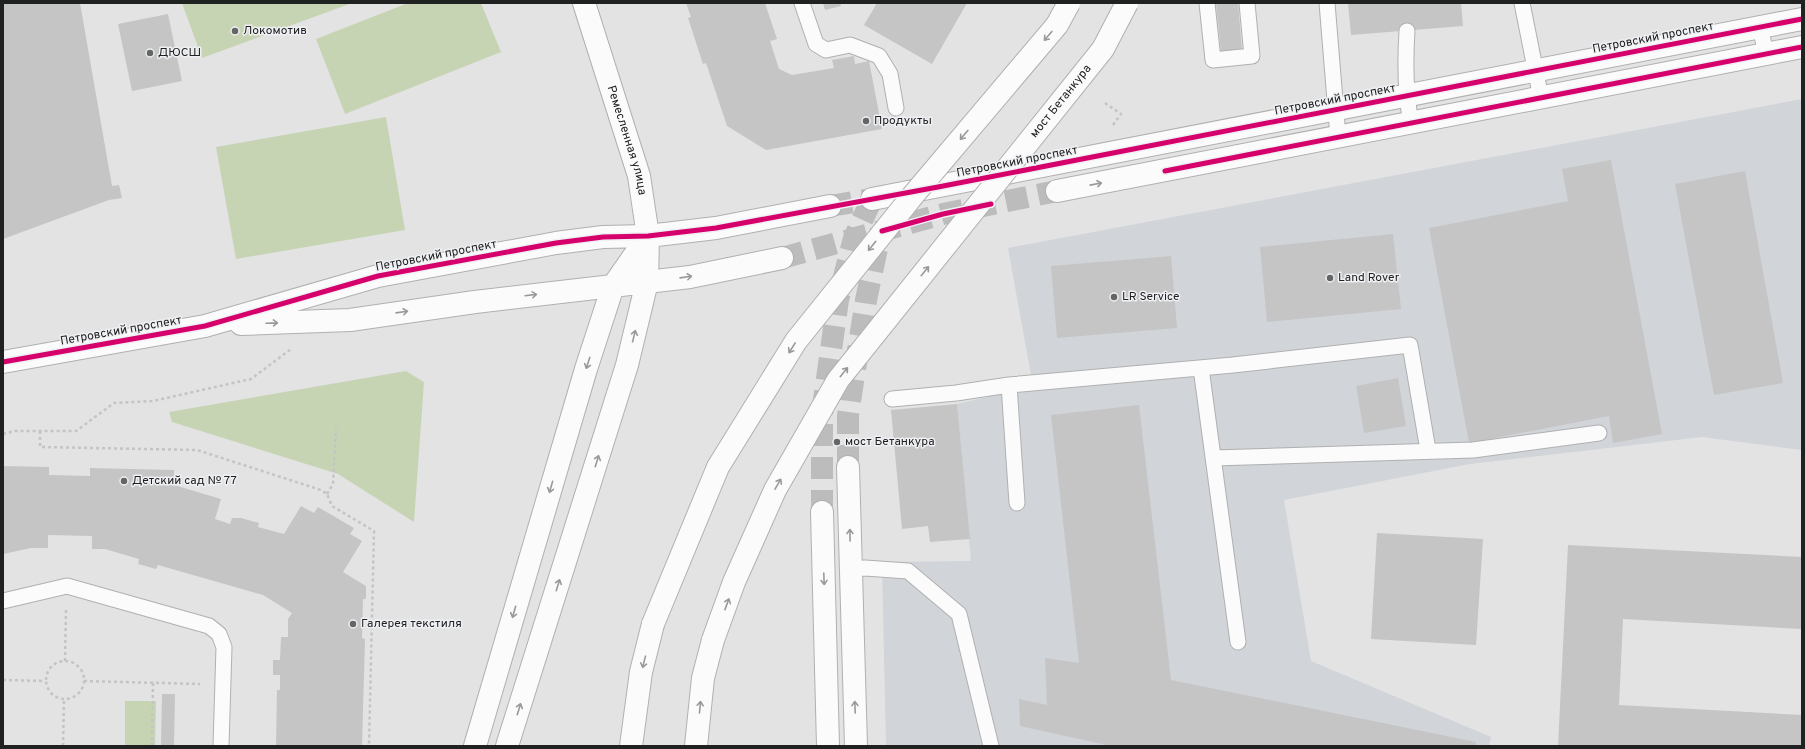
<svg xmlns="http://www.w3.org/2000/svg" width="1805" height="749" viewBox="0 0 1805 749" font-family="Overpass,sans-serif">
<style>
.built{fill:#d1d4d8}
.green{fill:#c7d4b4}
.building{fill:#c5c5c5}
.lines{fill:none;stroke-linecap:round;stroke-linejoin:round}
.tertiary-tunnel{stroke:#bcbcbd;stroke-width:22;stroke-dasharray:22 11;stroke-linecap:butt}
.service-casing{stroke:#b0b0b1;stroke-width:17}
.minor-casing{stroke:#b0b0b1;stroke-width:24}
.tertiary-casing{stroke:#b0b0b1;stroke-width:24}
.secondary-casing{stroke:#b0b0b1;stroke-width:24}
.path{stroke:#c4c4c5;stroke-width:2.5;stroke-dasharray:3 3;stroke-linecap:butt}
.service{stroke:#fbfbfb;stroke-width:15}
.minor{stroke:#fbfbfb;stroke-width:22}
.tertiary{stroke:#fbfbfb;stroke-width:22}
.secondary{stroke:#fbfbfb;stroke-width:22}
.secondary-bridge-casing{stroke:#b0b0b1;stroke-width:24;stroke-linecap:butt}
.secondary-bridge{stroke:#fbfbfb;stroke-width:22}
.cycleway-casing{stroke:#eff0f3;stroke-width:8}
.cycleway{stroke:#d6006c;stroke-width:5}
.oneway{stroke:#989999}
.poi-dot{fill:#646565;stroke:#eff0f3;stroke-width:1.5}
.labels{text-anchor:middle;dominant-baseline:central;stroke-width:3;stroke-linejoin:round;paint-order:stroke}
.poi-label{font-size:12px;fill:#202121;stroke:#eff0f3;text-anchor:start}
.street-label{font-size:12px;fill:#202121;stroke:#eff0f3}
</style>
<rect width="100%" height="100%" fill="#e3e3e4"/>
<path class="built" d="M1802,99V450L1702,437L1470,464L1284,500L1311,661L1491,737L1489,746H886L882,562L971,561L957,404L1033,386L1008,248Z"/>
<path class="green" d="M182,3H352L202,58Z
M408,3H481L501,52L345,114L316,39Z
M386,117L405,230L236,259L216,147Z
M406,371L424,382L414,522L338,474L172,422L169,412Z
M125,701H156L155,746H125Z"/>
<path class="building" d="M3,3H80L112,186L119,185L122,198L109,200L3,239Z
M686,3H765L777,39L770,41L779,69L792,75L834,68L832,60L854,56L855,64L869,61L882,129L766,150L727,126L706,63L703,64L688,18L691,17Z
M823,3H840L841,6L825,10Z
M877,3H967L932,64L864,25Z
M1216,3H1238L1242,49L1221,51Z
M1348,3H1461L1463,26L1351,35Z
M168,14L182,81L132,91L118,24Z
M1611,160L1662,434L1613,443L1609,416L1469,443L1429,228L1568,201L1562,169Z
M1745,171L1783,383L1714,395L1675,184Z
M1393,234L1401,309L1267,322L1260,247Z
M1171,256L1177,328L1057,338L1051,266Z
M1398,378L1406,426L1364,433L1356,386Z
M957,404L970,539L930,542L928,526L902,529L891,410Z
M1139,405L1171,680L1476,742L1475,746H1111L1020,726L1019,699L1047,705L1045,658L1079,663L1051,415Z
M3,466L49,467V475L90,476V468L174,470V485L221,499L215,519L230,524L232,518H241L259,523L258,527L284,534L301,506L314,513L318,507L354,528L350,534L362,541L343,572L366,586V599H363L362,638L365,639L362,746H276L277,690H280V675H273V660H280L281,637H288V619L292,613L263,595L158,565L156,569L138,564L139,559L105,549H92V536L48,535V548H31L3,554Z
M1377,533L1483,539L1476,645L1371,639Z
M1568,545L1802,557V629L1623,619L1619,705L1802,715V746H1558Z
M162,694H175L174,746H161Z"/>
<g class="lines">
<path class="tertiary-tunnel" d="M830,206L872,199
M782,258L943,214L1057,191
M848,467V416L850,401L866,300L881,230
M822,512V414L838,300L854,238L872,199"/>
<defs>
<path id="service" d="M802,3L816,44L826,50L850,45L879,56L890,74L896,108
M1207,3L1213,60L1252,56L1247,3
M1327,3L1338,137
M1522,3L1541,98
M1760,27L1766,54
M1407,31C1405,62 1405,92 1411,123
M1201,368L1238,642
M1009,385L1017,503
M892,399L956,393L1009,385L1233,365L1410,345L1428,450
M1213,458L1473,450L1599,433
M851,569L865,568L908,571L959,614L991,746
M3,601L67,586L209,626L219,634L224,647L221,746"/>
<g id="minor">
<path id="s1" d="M584,3L639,176L648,236"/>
</g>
<path id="tertiary" d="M1057,191L1802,47
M872,199L1802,19
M241,324L350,320L475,302L690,277L782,258
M3,362L205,326L378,276L556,243L603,237L648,236L716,228L830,206
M848,467L856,746
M822,512L828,746
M475,746L586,369L613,286L648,236
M507,746L627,365L647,282L648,236"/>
<path id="secondary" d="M631,746L641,672L653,624
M696,746L703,678L713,640"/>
</defs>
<use href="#service" class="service-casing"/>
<use href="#minor" class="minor-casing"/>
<use href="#tertiary" class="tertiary-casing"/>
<use href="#secondary" class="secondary-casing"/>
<path class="path" d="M1105,103L1121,114L1113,125
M40,431V447L197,450L321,490L327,494L332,506L374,531L369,746
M3,434L15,431H76L114,403L153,401L251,379L291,349
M327,494L333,484L336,428
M65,661L66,610
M46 680a19 19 0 1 1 38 0a19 19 0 1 1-38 0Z
M3,680L45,681
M84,681L200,684
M63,746L64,699
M152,746L153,683"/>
<use href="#service" class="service"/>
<use href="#minor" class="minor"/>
<use href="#tertiary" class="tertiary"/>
<use href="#secondary" class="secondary"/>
<defs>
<g id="secondary-bridge">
<path d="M653,624L718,467L796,341L910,199L1057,25L1069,3"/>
<path id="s2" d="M713,640L734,582L775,490L838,380L1103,49L1127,3"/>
</g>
</defs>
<use href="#secondary-bridge" class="secondary-bridge-casing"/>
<use href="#secondary-bridge" class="secondary-bridge"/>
<defs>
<path id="cycleway" d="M1165,171L1802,47
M882,231L943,214L991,204
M3,362L205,326L378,276L556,243L603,237L648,236L716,228L938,187L1802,19"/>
</defs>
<use href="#cycleway" class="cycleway-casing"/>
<use href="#cycleway" class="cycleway"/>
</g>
<defs><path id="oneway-shaft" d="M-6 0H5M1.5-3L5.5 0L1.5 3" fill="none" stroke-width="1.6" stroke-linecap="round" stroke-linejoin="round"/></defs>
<g class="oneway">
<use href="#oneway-shaft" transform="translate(1048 36) rotate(130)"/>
<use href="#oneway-shaft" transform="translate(964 135) rotate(130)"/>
<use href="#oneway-shaft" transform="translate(1096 184) rotate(-11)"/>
<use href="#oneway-shaft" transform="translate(872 246) rotate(129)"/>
<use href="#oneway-shaft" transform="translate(925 271) rotate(-51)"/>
<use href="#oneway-shaft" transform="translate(686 277) rotate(-8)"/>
<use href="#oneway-shaft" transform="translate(531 295) rotate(-7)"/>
<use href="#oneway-shaft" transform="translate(402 312) rotate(-8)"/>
<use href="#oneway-shaft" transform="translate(272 323) rotate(-2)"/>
<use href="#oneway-shaft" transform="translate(634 336) rotate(-76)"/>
<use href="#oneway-shaft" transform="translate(792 348) rotate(122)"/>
<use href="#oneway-shaft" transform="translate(588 363) rotate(108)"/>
<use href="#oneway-shaft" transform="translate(844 372) rotate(-51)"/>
<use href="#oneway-shaft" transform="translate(597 461) rotate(-73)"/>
<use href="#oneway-shaft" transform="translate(778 484) rotate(-60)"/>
<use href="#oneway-shaft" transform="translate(551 487) rotate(106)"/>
<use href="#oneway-shaft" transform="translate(850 535) rotate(-91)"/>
<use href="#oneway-shaft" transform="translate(824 579) rotate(88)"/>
<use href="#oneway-shaft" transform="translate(558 585) rotate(-73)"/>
<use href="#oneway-shaft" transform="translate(727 604) rotate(-70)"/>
<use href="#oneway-shaft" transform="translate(514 612) rotate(106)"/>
<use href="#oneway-shaft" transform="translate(644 662) rotate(104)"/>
<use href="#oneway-shaft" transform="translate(700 707) rotate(-85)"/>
<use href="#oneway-shaft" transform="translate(855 707) rotate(-92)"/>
<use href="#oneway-shaft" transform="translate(519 709) rotate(-73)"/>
</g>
<g class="poi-dot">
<circle cx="235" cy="31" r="4"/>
<circle cx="150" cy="53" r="4"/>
<circle cx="866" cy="121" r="4"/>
<circle cx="1330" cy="278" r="4"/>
<circle cx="1114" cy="297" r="4"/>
<circle cx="837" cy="442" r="4"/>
<circle cx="124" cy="481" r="4"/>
<circle cx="353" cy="624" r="4"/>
</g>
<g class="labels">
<g class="poi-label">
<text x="243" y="31">Локомотив</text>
<text x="158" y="53">ДЮСШ</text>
<text x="874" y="121">Продукты</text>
<text x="1338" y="278">Land Rover</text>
<text x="1122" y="297">LR Service</text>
<text x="845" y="442">мост Бетанкура</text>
<text x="132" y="481">Детский сад № 77</text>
<text x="361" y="624">Галерея текстиля</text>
</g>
<g class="street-label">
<text transform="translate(1653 38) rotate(-11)">Петровский проспект</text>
<text transform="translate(1335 100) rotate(-11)">Петровский проспект</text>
<text stroke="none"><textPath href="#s2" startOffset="646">мост Бетанкура</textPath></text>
<text stroke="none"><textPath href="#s1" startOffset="144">Ремесленная улица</textPath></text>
<text transform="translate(1017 162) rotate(-11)">Петровский проспект</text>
<text transform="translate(436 256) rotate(-11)">Петровский проспект</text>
<text transform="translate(121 331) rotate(-10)">Петровский проспект</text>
</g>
</g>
<rect width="1805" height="749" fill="none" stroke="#202121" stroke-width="8"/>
</svg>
